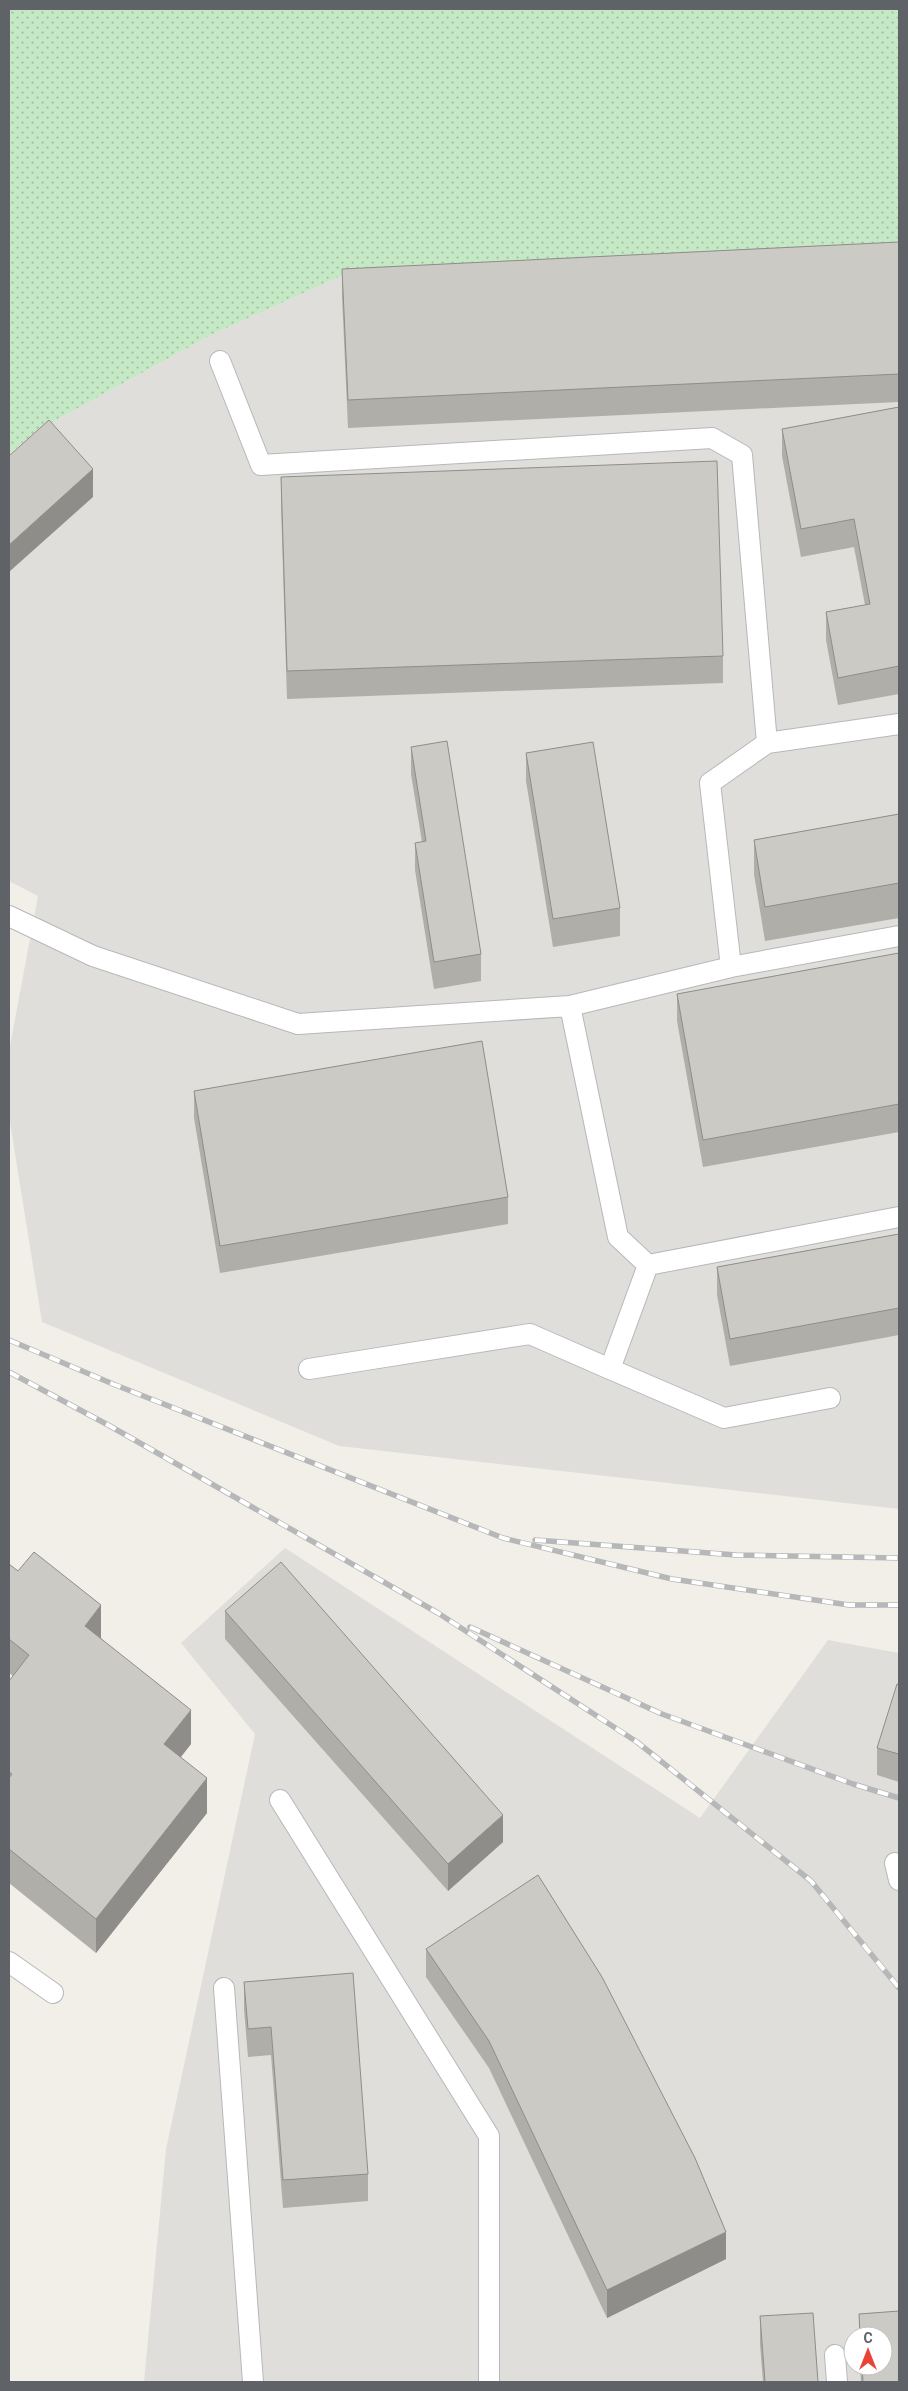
<svg xmlns="http://www.w3.org/2000/svg" width="908" height="2391" viewBox="0 0 908 2391" font-family="Roboto,sans-serif">
<style>
.industrial{fill:#e0deda;fill-rule:evenodd}
.garden{fill:url(#garden-dots)}
.lines{fill:none;stroke-linecap:round;stroke-linejoin:round}
.lane-casing{stroke:#b5b8bc;stroke-width:22}
.lane{stroke:#fff;stroke-width:20}
.rail-casing{stroke:#b6b7b8;stroke-width:5.5}
.rail{stroke:#fff;stroke-width:4;stroke-dasharray:11;stroke-linecap:butt}
.wall{fill:#afaea9}
.shaded-wall{fill:#8f8d8a}
.building{fill:#cccac5;stroke:#8f8d8a}
</style>
<defs>
<pattern id="garden-dots" width="8" height="8" patternUnits="userSpaceOnUse" patternTransform="scale(1.25)"><rect width="8" height="8" fill="#c5e8c5"/><path d="M2 2h.1M6 6h.1" fill="none" stroke="#a3c0a4" stroke-width="1.8" stroke-linecap="round"/></pattern>
</defs>
<rect width="100%" height="100%" fill="#f1efe8"/>
<path class="industrial" d="M899,255V1509L339,1446L42,1322L9,1116V1051L38,896L9,881V454L38,430L211,335L345,274Z
M285,1548L700,1818L828,1640L899,1653V2382H144L166,2149L255,1734L181,1643ZM853,2336H883V2366H853Z"/>
<path class="garden" d="M9,9H899V255L345,274L211,335L38,430L9,454Z"/>
<g class="lines">
<defs>
<path id="lane" d="M767,743L899,724
M9,916L93,956L298,1024L570,1006L731,967L710,783L767,743L742,455L712,438L261,465L220,361
M731,967L899,936
M570,1006L618,1237L648,1265L899,1217
M648,1265L610,1369L724,1418L830,1398
M309,1369L530,1334L610,1369
M280,1800L489,2136V2382
M895,1863L899,1880
M9,1962L53,1993
M224,1988L253,2382
M835,2355L837,2382"/>
</defs>
<use href="#lane" class="lane-casing"/>
<use href="#lane" class="lane"/>
<defs>
<path id="rail" d="M9,1340L113,1384L503,1538L672,1579L849,1605H899
M9,1372L110,1426L438,1613L637,1742L811,1881L899,1988
M535,1540L736,1555L899,1558
M470,1627L662,1714L853,1784L899,1798"/>
</defs>
<use href="#rail" class="rail-casing"/>
<use href="#rail" class="rail"/>
</g>
<path class="wall" d="M899,242V402L348,428L342,296V269Z
M899,407V694L838,705L826,640V612L865,605L854,547L801,557L782,456V429Z
M281,477L723,656V683L287,699L281,505Z
M411,747L481,954V981L434,989L415,870V843L422,842L411,774Z
M526,753L620,908V936L553,947L526,781Z
M899,814V918L765,941L754,874V840Z
M899,953V1132L703,1167L677,1021V994Z
M194,1091L508,1197V1224L220,1273L194,1118Z
M899,1234V1335L730,1366L717,1295V1267Z
M9,1564L101,1638L191,1744L181,1757L207,1813L96,1953L9,1883V1681L13,1676L9,1673Z
M225,1611L503,1842L448,1891L225,1639Z
M899,1684V1782L877,1775V1748Z
M426,1949L726,2259L607,2318L489,2068L426,1977Z
M244,1982L368,2174V2201L283,2208L271,2055L248,2057L244,2009Z
M899,2311V2382H861L860,2366H883V2336H859V2314Z
M760,2316L818,2382H763L760,2344Z"/>
<path class="shaded-wall" d="M93,469V497L9,572V545Z
M101,1605V1639L85,1626Z
M191,1710V1744L164,1778V1744Z
M207,1778V1813L96,1953V1919Z
M503,1815V1842L448,1891V1864Z
M726,2232V2259L607,2318V2290Z"/>
<path class="building" d="M899,242V374L348,400L342,269Z
M899,407V666L838,678L826,612L870,604L854,519L801,529L782,429Z
M49,420L93,469L9,545V456Z
M717,461L723,656L287,671L281,477Z
M447,741L481,954L434,962L415,843L426,841L411,747Z
M593,742L620,908L553,919L526,753Z
M899,814V883L765,907L754,840Z
M899,953V1104L703,1140L677,994Z
M482,1041L508,1197L220,1246L194,1091Z
M899,1234V1308L730,1339L717,1267Z
M34,1552L101,1605L85,1626L191,1710L164,1744L207,1778L96,1919L9,1849V1778L12,1774L9,1772V1681L29,1655L9,1639V1564L18,1571Z
M281,1562L503,1815L448,1864L225,1611Z
M897,1684H899V1754L877,1748Z
M538,1875L602,1977L695,2158L726,2232L607,2290L489,2041L426,1949Z
M353,1973L368,2174L283,2180L271,2027L248,2029L244,1982Z
M899,2311V2382H863L862,2366H883V2336H860L859,2314Z
M813,2313L818,2382H765L760,2316Z"/>
<rect width="908" height="2391" fill="none" stroke="#5f6368" stroke-width="20"/>
<g transform="translate(868 2351)"><circle r="24" fill="#ffffff" stroke="#bfc1c3"/>
<path d="M0-4L9 19L0 12L-9 19Z" fill="#ea4335"/>
<text y="-8" font-size="14" font-weight="bold" text-anchor="middle" fill="#5f6368">С</text>
</g>
</svg>
